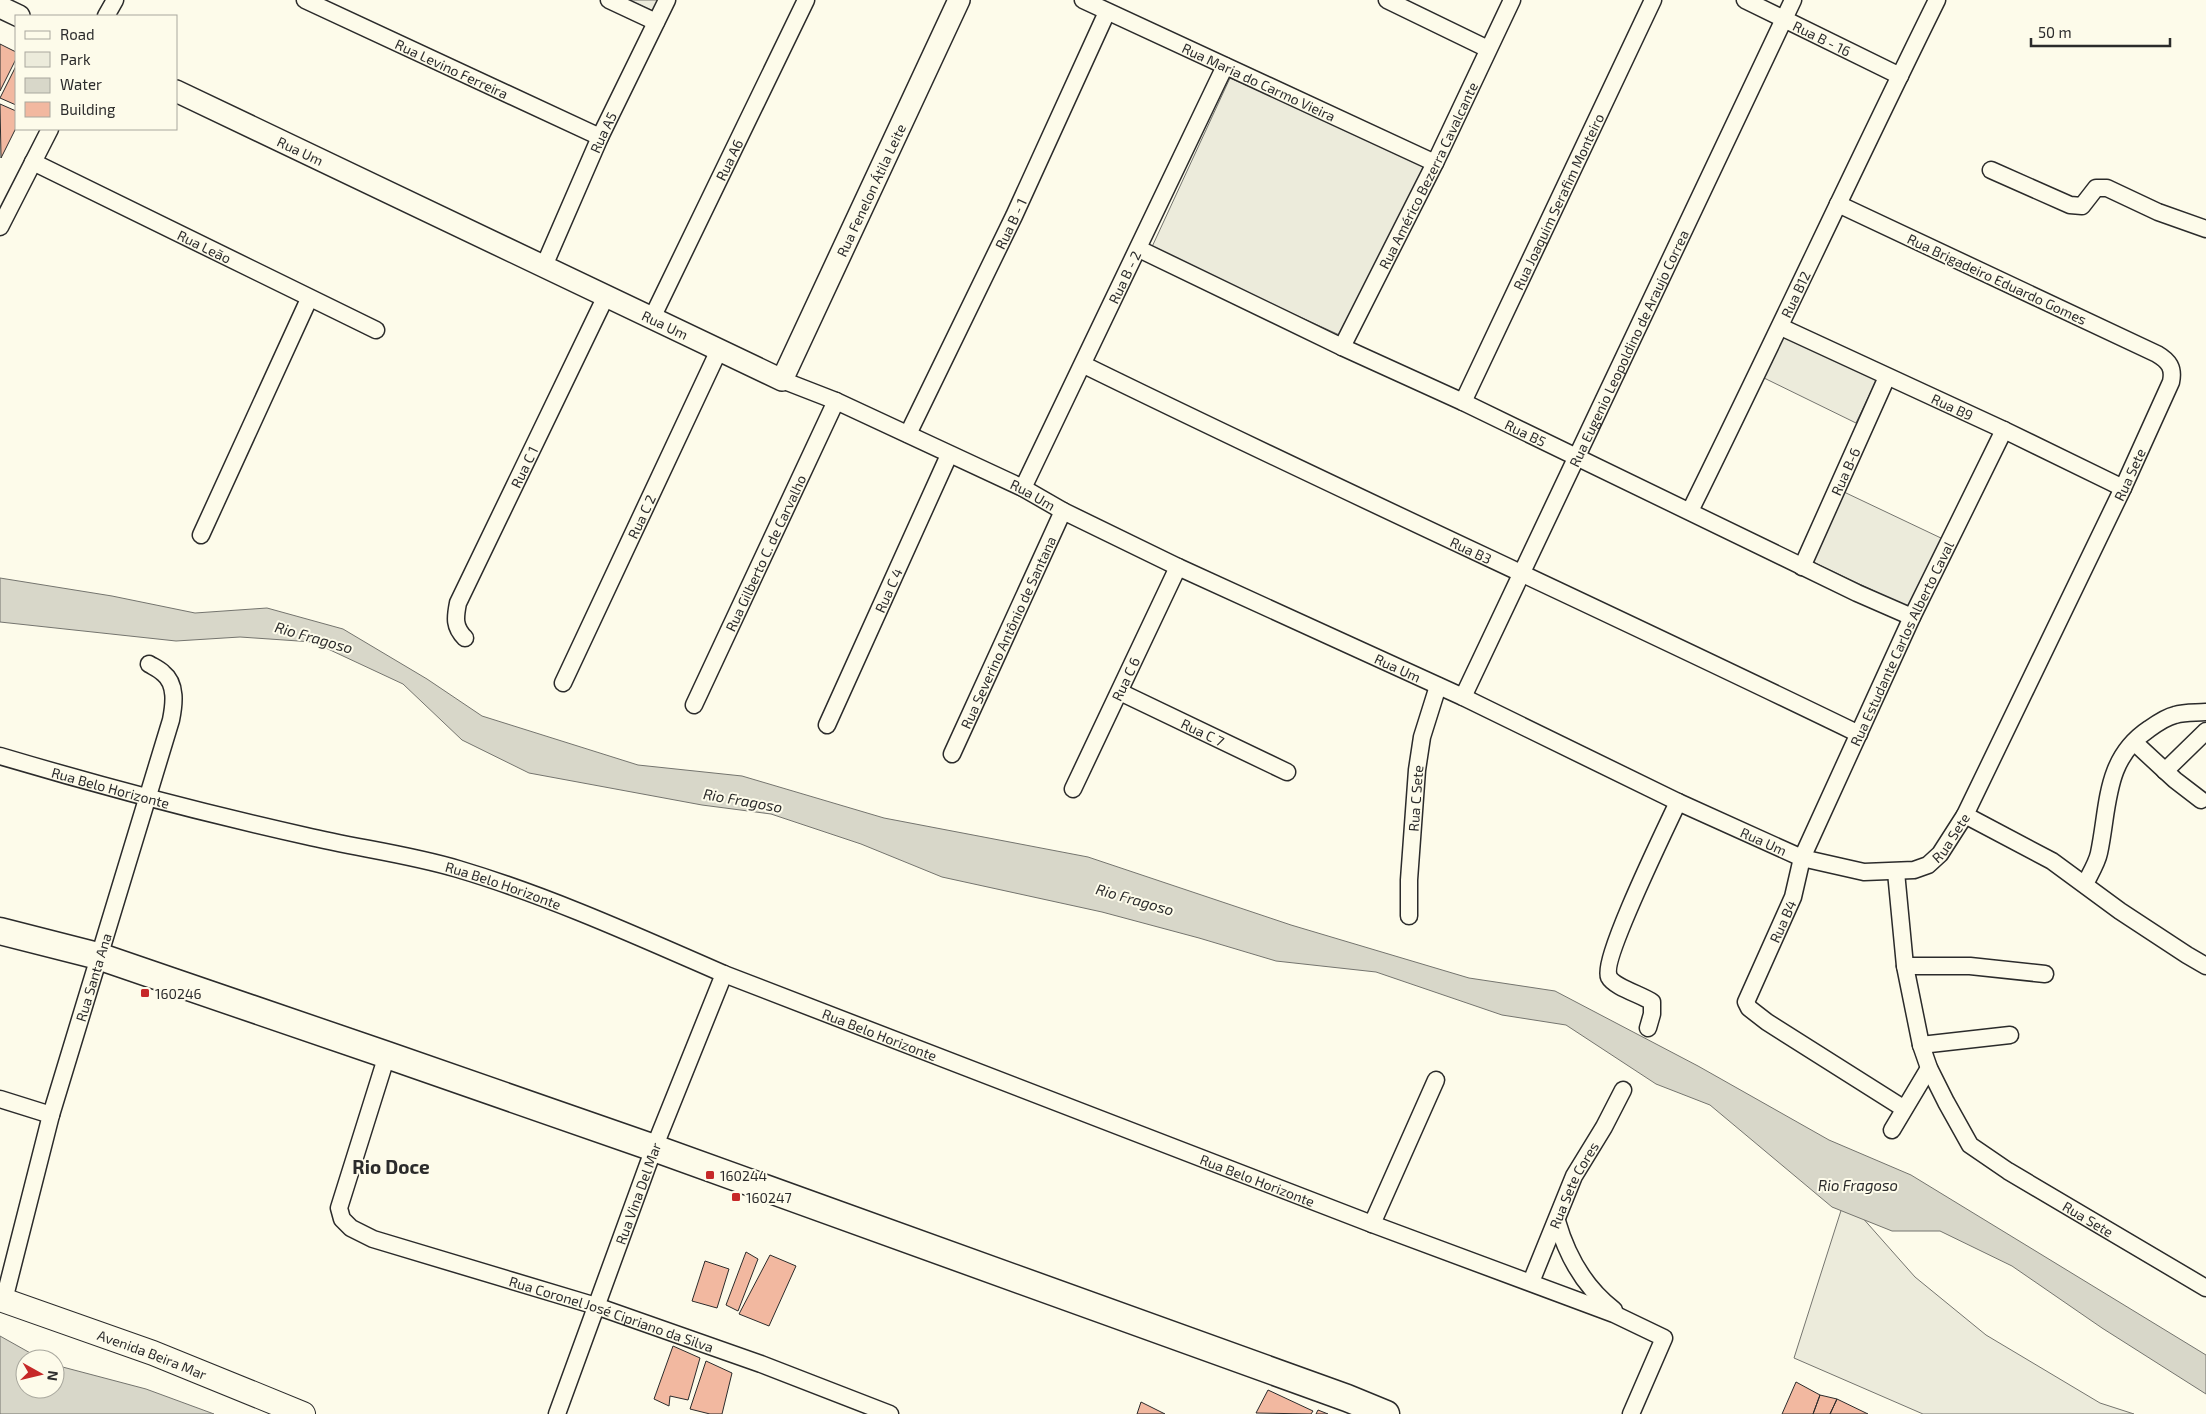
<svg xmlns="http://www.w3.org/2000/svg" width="2206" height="1414" viewBox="0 0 2206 1414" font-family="'Exo 2',sans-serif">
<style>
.green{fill:#ecebdb;stroke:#74746e}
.water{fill:#d8d7c9;stroke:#74746e}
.building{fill:#f2b8a0;stroke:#2b2b2b}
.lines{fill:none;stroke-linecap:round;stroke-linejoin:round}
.minor-casing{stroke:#2b2b2b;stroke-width:19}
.tertiary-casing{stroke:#2b2b2b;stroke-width:24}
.secondary-casing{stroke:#2b2b2b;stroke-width:26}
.primary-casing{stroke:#2b2b2b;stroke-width:29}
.minor{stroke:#fdfbea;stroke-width:16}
.tertiary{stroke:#fdfbea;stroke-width:21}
.secondary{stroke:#fdfbea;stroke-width:24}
.primary{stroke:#fdfbea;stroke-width:26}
.poi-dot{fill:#c62828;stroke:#fdfbea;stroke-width:2}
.labels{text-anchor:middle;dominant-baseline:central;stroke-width:4;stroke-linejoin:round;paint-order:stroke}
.street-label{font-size:14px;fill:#2b2b2b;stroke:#fdfbea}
.poi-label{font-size:14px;fill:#2b2b2b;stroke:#fdfbea;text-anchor:start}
.water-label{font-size:15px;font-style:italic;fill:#2b2b2b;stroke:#fdfbea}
.district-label{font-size:19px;font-weight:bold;fill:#2b2b2b;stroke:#fdfbea}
</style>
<rect width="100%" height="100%" fill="#fdfbea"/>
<path class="green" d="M629,0H666L660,14Z
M1230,78L1427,165L1346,338L1151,249Z
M1783,334L1877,379L1856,423L1762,377Z
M1844,492L1943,539L1910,608L1811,561Z
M1845,1198L1915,1277L1986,1335L2100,1403L2134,1414H1923L1794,1358Z"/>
<path class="water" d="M0,578L112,596L195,613L267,608L343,629L427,679L482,716L638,765L742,776L884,818L1088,857L1291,925L1469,978L1555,991L1698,1066L1829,1140L1911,1175L2206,1355V1394L2102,1328L2012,1266L1940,1231H1892L1832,1207L1710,1105L1656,1084L1566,1025L1502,1015L1376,972L1276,961L1199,938L1102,912L942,877L861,844L771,814L702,805L529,773L462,740L403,684L313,642L240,637L176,641L0,622Z
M0,1336L41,1359H25V1389H55V1365L146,1389L214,1414H0Z"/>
<path class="building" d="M0,44L16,52V59L0,91Z
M16,66V105L0,98Z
M0,104L16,111V128L1,158Z
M746,1252L758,1259L738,1311L726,1305Z
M770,1255L796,1266L769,1326L739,1314Z
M705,1261L729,1269L717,1308L692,1301Z
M673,1346L700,1358L688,1400L670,1396L669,1406L654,1399Z
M706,1361L732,1373L722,1414H710L690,1409Z
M1796,1382L1820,1395L1813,1414H1782Z
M1268,1390L1313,1411L1311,1414L1256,1413Z
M1820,1395L1837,1399L1830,1414H1813Z
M1837,1399L1868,1414H1830Z
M1141,1402L1165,1414H1137Z
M1318,1410L1328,1414H1316Z"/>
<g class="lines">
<defs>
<g id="minor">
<path id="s1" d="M305,0L600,137"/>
<path d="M609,0L656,22"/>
<path id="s2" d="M1083,0L1435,163"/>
<path d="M1387,0L1488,49"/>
<path id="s3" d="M1745,0L1900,76"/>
<path d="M106,16L115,0"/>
<path id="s4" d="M33,162L376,330"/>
<path d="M1991,170L2070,205L2082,206L2096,188H2107L2158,212L2206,229"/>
<path d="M0,227L50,129"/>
<path id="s5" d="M1139,249L1342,347L1463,402L1857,593L1912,617"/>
<path id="s6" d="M544,266L600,137L667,0"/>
<path id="s7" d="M652,318L806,0"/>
<path id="s8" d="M1781,327L2004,430L2123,488"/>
<path id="s9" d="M1342,347L1435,163L1512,0"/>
<path id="s10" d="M1084,365C1341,491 1602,609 1859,734"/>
<path id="s11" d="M782,380L836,401L1023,488L1063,511L1178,567L1463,697L1678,802L1802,858L1864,872L1914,870L1928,865L1940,854L1965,815L2123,488L2171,382C2174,368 2169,361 2157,354L1838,204"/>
<path id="s12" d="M1463,402L1653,0"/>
<path id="s13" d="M908,434L1014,216L1107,12"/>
<path id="s14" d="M1023,488L1225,66"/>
<path id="s15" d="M1690,511C1774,341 1853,170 1937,0"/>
<path d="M201,535L309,299"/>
<path id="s16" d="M1802,567L1887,377"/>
<path id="s17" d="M465,638C454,627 455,618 458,603L606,296"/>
<path id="s18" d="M563,683L719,350"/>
<path id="s19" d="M1120,692L1287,772"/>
<path id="s20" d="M1463,697L1793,0"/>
<path id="s21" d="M694,705L836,401"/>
<path id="s22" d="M827,725L949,455"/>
<path d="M2134,742L2175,780L2201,800"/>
<path id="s23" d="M952,754L1063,511"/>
<path id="s24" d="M0,756C101,786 203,813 306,836C356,848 408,854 458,869C549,896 637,936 724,974L1372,1224L1614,1314L1664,1338L1631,1414"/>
<path d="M2165,771L2206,731"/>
<path id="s25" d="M1073,789L1178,567"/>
<path d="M1965,815L2052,861L2120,911L2187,955L2206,966"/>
<path id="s26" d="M1896,872L1905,966L1921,1045L1929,1068L1946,1102L1970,1145L2008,1171L2206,1288"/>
<path d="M2085,884C2090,874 2097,863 2099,853C2109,806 2104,759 2149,729C2156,724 2166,717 2175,715C2185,712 2196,713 2206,712"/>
<path id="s27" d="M1409,916V880L1417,770L1422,737L1438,686"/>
<path d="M1905,966H1970L2045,974"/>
<path d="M1648,1028L1652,1014V1002C1642,995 1614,987 1609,977C1601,960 1667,826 1678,802"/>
<path d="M1921,1045L2010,1035"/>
<path id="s28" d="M387,1055L339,1208L342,1219L351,1228L373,1239L596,1306L761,1364L890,1414"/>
<path d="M0,1099L51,1115"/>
<path id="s29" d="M1903,1108L1767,1022L1749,1008L1746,1002L1793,897L1802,858L1912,617L2004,430"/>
<path d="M1892,1130L1929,1068"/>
<path d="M1557,1221C1567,1256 1584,1287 1614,1310"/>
<path d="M1372,1224L1436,1080"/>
<path id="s30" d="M1531,1282L1574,1176L1604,1127L1623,1090"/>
<path id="s31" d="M4,1300L51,1115L171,720C174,705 177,684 163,673C159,669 154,667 149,664"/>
<path id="s32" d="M557,1414L654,1148L724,974"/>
</g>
<g id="tertiary">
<path d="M0,7L19,16"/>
<path id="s33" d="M176,91L782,380L959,0"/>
</g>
<g id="secondary">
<path id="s34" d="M0,1299L153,1353L303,1414"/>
</g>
<path id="primary" d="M0,931L98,956L387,1055L654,1148L1347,1398L1386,1414"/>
</defs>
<use href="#minor" class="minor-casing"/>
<use href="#tertiary" class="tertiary-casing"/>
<use href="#secondary" class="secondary-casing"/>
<use href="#primary" class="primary-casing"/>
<use href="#minor" class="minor"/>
<use href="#tertiary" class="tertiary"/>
<use href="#secondary" class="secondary"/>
<use href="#primary" class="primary"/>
</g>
<g class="poi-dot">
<rect x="140" y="988" width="10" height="10" rx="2.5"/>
<rect x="705" y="1170" width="10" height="10" rx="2.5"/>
<rect x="731" y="1192" width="10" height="10" rx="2.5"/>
</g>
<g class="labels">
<g class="street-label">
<text stroke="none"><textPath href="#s3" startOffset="86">Rua B - 16</textPath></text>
<text stroke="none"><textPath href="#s1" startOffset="162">Rua Levino Ferreira</textPath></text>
<text stroke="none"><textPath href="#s2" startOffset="194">Rua Maria do Carmo Vieira</textPath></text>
<text stroke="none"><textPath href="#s6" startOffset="146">Rua A5</textPath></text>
<text stroke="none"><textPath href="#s33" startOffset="138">Rua Um</textPath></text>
<text stroke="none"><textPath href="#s7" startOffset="176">Rua A6</textPath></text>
<text stroke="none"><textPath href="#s9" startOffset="192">Rua Américo Bezerra Cavalcante</textPath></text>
<text stroke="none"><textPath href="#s33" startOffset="881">Rua Fenelon Átila Leite</textPath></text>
<text stroke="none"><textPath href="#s12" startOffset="222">Rua Joaquim Serafim Monteiro</textPath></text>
<text stroke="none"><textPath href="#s13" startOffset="234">Rua B - 1</textPath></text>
<text stroke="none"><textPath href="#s4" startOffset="191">Rua Leão</textPath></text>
<text stroke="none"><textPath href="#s14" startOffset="234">Rua B - 2</textPath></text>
<text transform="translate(1997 279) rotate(25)">Rua Brigadeiro Eduardo Gomes</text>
<text stroke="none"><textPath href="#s15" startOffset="241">Rua B12</textPath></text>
<text stroke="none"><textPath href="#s33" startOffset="542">Rua Um</textPath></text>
<text stroke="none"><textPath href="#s20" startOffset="386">Rua Eugenio Leopoldino de Araujo Correa</textPath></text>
<text stroke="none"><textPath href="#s8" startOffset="189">Rua B9</textPath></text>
<text stroke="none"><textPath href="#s5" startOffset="428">Rua B5</textPath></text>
<text stroke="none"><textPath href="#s17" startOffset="189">Rua C 1</textPath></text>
<text stroke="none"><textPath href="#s16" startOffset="105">Rua B-6</textPath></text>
<text stroke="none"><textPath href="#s11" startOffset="1696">Rua Sete</textPath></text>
<text stroke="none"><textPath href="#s11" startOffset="276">Rua Um</textPath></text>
<text stroke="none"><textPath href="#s18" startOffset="184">Rua C 2</textPath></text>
<text stroke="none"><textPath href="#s10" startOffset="429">Rua B3</textPath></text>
<text stroke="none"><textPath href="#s21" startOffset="168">Rua Gilberto C. de Carvalho</textPath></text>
<text stroke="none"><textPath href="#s22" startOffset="148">Rua C 4</textPath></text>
<text stroke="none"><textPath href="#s23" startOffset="134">Rua Severino Antônio de Santana</textPath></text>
<text stroke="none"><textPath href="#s29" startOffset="582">Rua Estudante Carlos Alberto Caval</textPath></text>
<text stroke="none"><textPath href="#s11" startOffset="680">Rua Um</textPath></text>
<text stroke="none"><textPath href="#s25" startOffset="122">Rua C 6</textPath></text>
<text stroke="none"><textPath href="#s19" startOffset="92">Rua C 7</textPath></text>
<text stroke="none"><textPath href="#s24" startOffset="115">Rua Belo Horizonte</textPath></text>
<text stroke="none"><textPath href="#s27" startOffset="118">Rua C Sete</textPath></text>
<text stroke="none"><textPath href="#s11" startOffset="1291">Rua Sete</textPath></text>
<text stroke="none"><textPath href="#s11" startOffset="1085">Rua Um</textPath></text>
<text stroke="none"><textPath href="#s24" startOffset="520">Rua Belo Horizonte</textPath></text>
<text stroke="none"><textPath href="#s29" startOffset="279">Rua B4</textPath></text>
<text stroke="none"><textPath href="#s31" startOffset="335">Rua Santa Ana</textPath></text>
<text stroke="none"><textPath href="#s24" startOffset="925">Rua Belo Horizonte</textPath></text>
<text stroke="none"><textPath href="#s24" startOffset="1330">Rua Belo Horizonte</textPath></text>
<text stroke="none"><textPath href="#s30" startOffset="106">Rua Sete Cores</textPath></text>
<text stroke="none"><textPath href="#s32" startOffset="235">Rua Vina Del Mar</textPath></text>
<text stroke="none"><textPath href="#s26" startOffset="426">Rua Sete</textPath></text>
<text stroke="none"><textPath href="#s28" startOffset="459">Rua Coronel José Cipriano da Silva</textPath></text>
<text stroke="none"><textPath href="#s34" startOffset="162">Avenida Beira Mar</textPath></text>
</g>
<g class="poi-label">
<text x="155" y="993">160246</text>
<text x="720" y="1175">160244</text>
<text x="746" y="1197">160247</text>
</g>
<g class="water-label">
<text transform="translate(314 637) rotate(16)">Rio Fragoso</text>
<text transform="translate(743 800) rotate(10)">Rio Fragoso</text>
<text transform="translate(1135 899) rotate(16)">Rio Fragoso</text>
<text x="1858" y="1185">Rio Fragoso</text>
</g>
<g class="district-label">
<text x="391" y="1166">Rio Doce</text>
</g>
</g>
<rect x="15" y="15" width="162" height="115" fill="#fdfbea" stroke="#a9a89e"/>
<rect x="25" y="31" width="25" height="8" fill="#fdfbea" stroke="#a9a89e"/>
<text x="60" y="40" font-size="15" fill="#2b2b2b">Road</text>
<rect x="25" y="52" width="25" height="15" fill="#ecebdb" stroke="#a9a89e"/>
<text x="60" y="65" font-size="15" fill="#2b2b2b">Park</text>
<rect x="25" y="78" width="25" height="15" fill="#d8d7c9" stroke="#a9a89e"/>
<text x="60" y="90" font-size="15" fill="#2b2b2b">Water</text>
<rect x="25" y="102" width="25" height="15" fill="#f2b8a0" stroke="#a9a89e"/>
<text x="60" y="115" font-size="15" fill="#2b2b2b">Building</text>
<g transform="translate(40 1374) rotate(98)"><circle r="24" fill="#fdfbea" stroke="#a9a89e"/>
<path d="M0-4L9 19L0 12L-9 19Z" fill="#c62828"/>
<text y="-8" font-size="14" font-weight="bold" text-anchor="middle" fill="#2b2b2b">N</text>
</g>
<path d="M2031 38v8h139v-8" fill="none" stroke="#2b2b2b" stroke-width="2.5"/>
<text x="2038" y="38" font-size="15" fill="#2b2b2b" stroke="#fdfbea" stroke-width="4" paint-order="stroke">50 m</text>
</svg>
